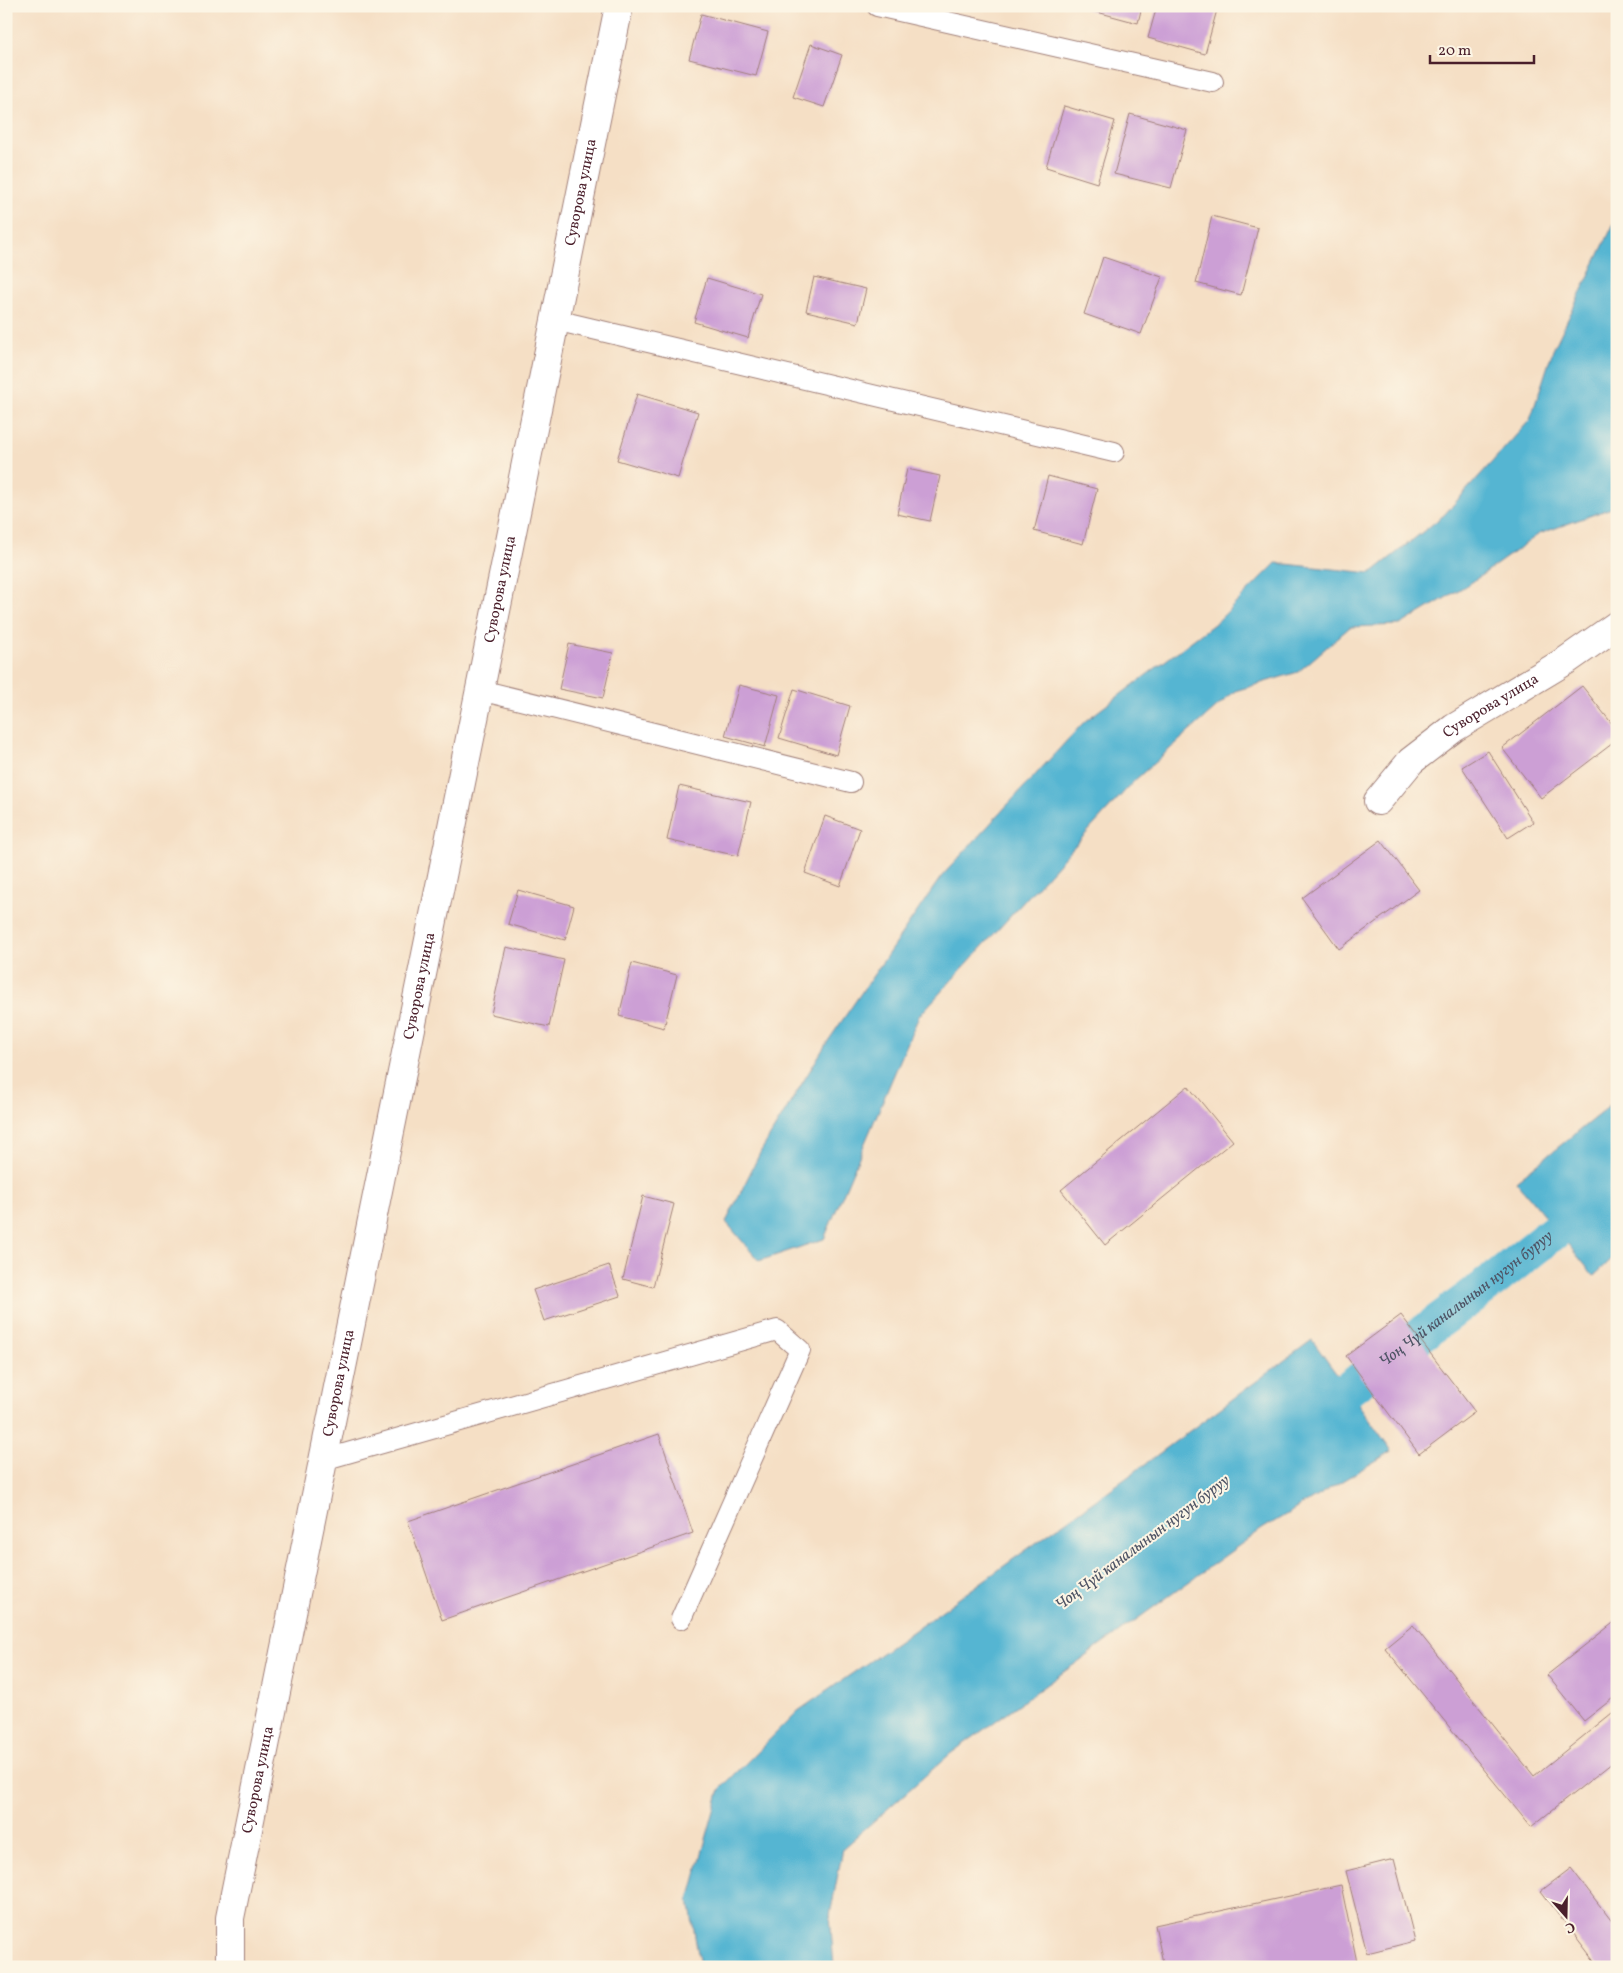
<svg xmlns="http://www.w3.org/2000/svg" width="1623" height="1973" viewBox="0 0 1623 1973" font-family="Vollkorn,serif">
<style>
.water{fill:#54b5d2;stroke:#4f6a7e}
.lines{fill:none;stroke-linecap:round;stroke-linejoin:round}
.canal{stroke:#54b5d2;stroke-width:36}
.building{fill:#cc9fd5}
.service-casing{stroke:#a07f78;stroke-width:22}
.minor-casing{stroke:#a07f78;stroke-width:30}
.tertiary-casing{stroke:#a07f78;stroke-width:30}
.service{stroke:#fff;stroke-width:20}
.minor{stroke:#fff;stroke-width:28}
.tertiary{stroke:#fff;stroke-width:28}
.labels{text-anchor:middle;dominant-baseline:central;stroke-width:4;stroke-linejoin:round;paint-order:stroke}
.street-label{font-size:15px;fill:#4a1f2b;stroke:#fcf5e5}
.water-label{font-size:16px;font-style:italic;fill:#4e5465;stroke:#fcf5e5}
</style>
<rect width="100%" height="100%" fill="#fcf5e5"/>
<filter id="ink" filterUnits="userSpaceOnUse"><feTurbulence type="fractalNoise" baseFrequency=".02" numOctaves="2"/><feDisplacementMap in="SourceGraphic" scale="10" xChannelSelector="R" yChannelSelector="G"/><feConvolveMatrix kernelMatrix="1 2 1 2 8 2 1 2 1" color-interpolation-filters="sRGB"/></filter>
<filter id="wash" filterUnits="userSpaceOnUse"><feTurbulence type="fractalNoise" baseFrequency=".0096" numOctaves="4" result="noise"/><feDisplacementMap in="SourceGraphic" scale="20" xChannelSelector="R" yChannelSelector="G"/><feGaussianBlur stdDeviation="1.12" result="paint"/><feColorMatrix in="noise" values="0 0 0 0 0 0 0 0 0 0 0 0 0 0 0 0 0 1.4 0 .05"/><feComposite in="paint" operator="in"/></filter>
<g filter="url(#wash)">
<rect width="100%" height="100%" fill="#f5dfc5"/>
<path class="water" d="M1617,217V506L1539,534L1472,582L1400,625L1350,627L1298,672L1235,691L1135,780L919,1016L824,1239L759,1261L726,1222L761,1151L826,1044L941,877L1084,722L1218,621L1276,563L1371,573L1444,515L1530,420L1553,350Z
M1617,1100V1254L1594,1276L1516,1181Z
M1312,1340L1392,1451L1262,1529L950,1754L843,1848L830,1915L834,1967H700L689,1900L720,1789L798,1711L915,1630L1129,1476Z"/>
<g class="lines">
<path class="canal" id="s1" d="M1307,1420L1499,1276L1617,1182"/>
</g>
<g id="blocks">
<path class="building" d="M1082,6H1142L1138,23L1082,8Z
M1157,6H1218L1205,54L1148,38Z
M701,14L768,32L756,76L689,59Z
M811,44L842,55L824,107L793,97Z
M1064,106L1115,121L1097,183L1046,167Z
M1130,114L1187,130L1171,188L1114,174Z
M1212,216L1258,228L1241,295L1196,283Z
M1103,257L1162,277L1141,334L1084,314Z
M814,277L866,289L858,323L806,311Z
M707,278L761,294L748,338L694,322Z
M637,394L698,412L678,478L617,460Z
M907,469L940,476L930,521L897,514Z
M1048,476L1097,489L1083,544L1034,531Z
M569,644L613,653L603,698L559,689Z
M739,685L779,695L765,747L725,736Z
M1582,686L1617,730V740L1541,798L1502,748Z
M794,689L850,706L836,755L779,738Z
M1488,751L1533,822L1508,838L1462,767Z
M679,786L751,802L738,856L667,840Z
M825,816L860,829L840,886L805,873Z
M1381,840L1419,890L1339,949L1302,898Z
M518,890L574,906L565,940L508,924Z
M506,947L564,960L549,1027L491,1014Z
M632,963L677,975L664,1028L619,1016Z
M1188,1086L1233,1141L1105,1245L1061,1190Z
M643,1196L674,1204L653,1287L623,1279Z
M609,1265L620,1296L544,1321L533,1290Z
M1401,1315L1475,1412L1419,1454L1346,1356Z
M659,1434L693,1533L442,1620L408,1521Z
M1617,1620V1695L1584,1721L1547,1675Z
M1413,1625L1534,1776L1617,1709V1759L1531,1827L1385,1648Z
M1394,1859L1415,1941L1367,1953L1346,1871Z
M1571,1868L1617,1928V1967H1599L1541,1891Z
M1341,1885L1358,1967H1164L1155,1925Z"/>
</g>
</g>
<g filter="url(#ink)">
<use href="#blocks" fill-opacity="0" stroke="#a07f78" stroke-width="1"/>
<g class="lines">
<defs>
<path id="service" d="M877,6L1213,82
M555,320L1114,452
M480,690L851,782
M323,1460L777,1330L800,1350L681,1619"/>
<g id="minor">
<path id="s2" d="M1378,801L1411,761L1454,728L1567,660L1617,625"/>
</g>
<g id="tertiary">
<path id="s3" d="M230,1967V1918L619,6"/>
</g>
</defs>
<use href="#service" class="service-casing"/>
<use href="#minor" class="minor-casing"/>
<use href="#tertiary" class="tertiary-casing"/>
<use href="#service" class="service"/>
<use href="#minor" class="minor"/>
<use href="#tertiary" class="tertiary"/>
</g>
</g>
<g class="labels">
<g class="street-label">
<text stroke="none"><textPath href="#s3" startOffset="1810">Суворова улица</textPath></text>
<text stroke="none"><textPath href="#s3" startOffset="1405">Суворова улица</textPath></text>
<text stroke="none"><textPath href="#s2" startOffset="149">Суворова улица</textPath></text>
<text stroke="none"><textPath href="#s3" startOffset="1000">Суворова улица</textPath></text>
<text stroke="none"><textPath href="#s3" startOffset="595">Суворова улица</textPath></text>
<text stroke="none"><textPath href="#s3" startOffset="190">Суворова улица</textPath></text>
</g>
<g class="water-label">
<text stroke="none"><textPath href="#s1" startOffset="200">Чоң Чүй каналынын нугун буруу</textPath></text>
<text transform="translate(1143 1543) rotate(-37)">Чоң Чүй каналынын нугун буруу</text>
</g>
</g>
<rect width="1623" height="1973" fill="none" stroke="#fcf5e5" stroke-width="25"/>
<g transform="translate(1566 1916) rotate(160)" stroke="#fcf5e5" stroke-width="4" paint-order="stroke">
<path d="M0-4L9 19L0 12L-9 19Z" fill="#4a1f2b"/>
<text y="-8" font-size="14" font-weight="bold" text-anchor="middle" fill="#4a1f2b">С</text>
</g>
<path d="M1430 55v8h104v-8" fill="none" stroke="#4a1f2b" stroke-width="2.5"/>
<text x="1438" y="55" font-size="15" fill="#4a1f2b" stroke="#fcf5e5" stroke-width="4" paint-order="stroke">20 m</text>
</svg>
